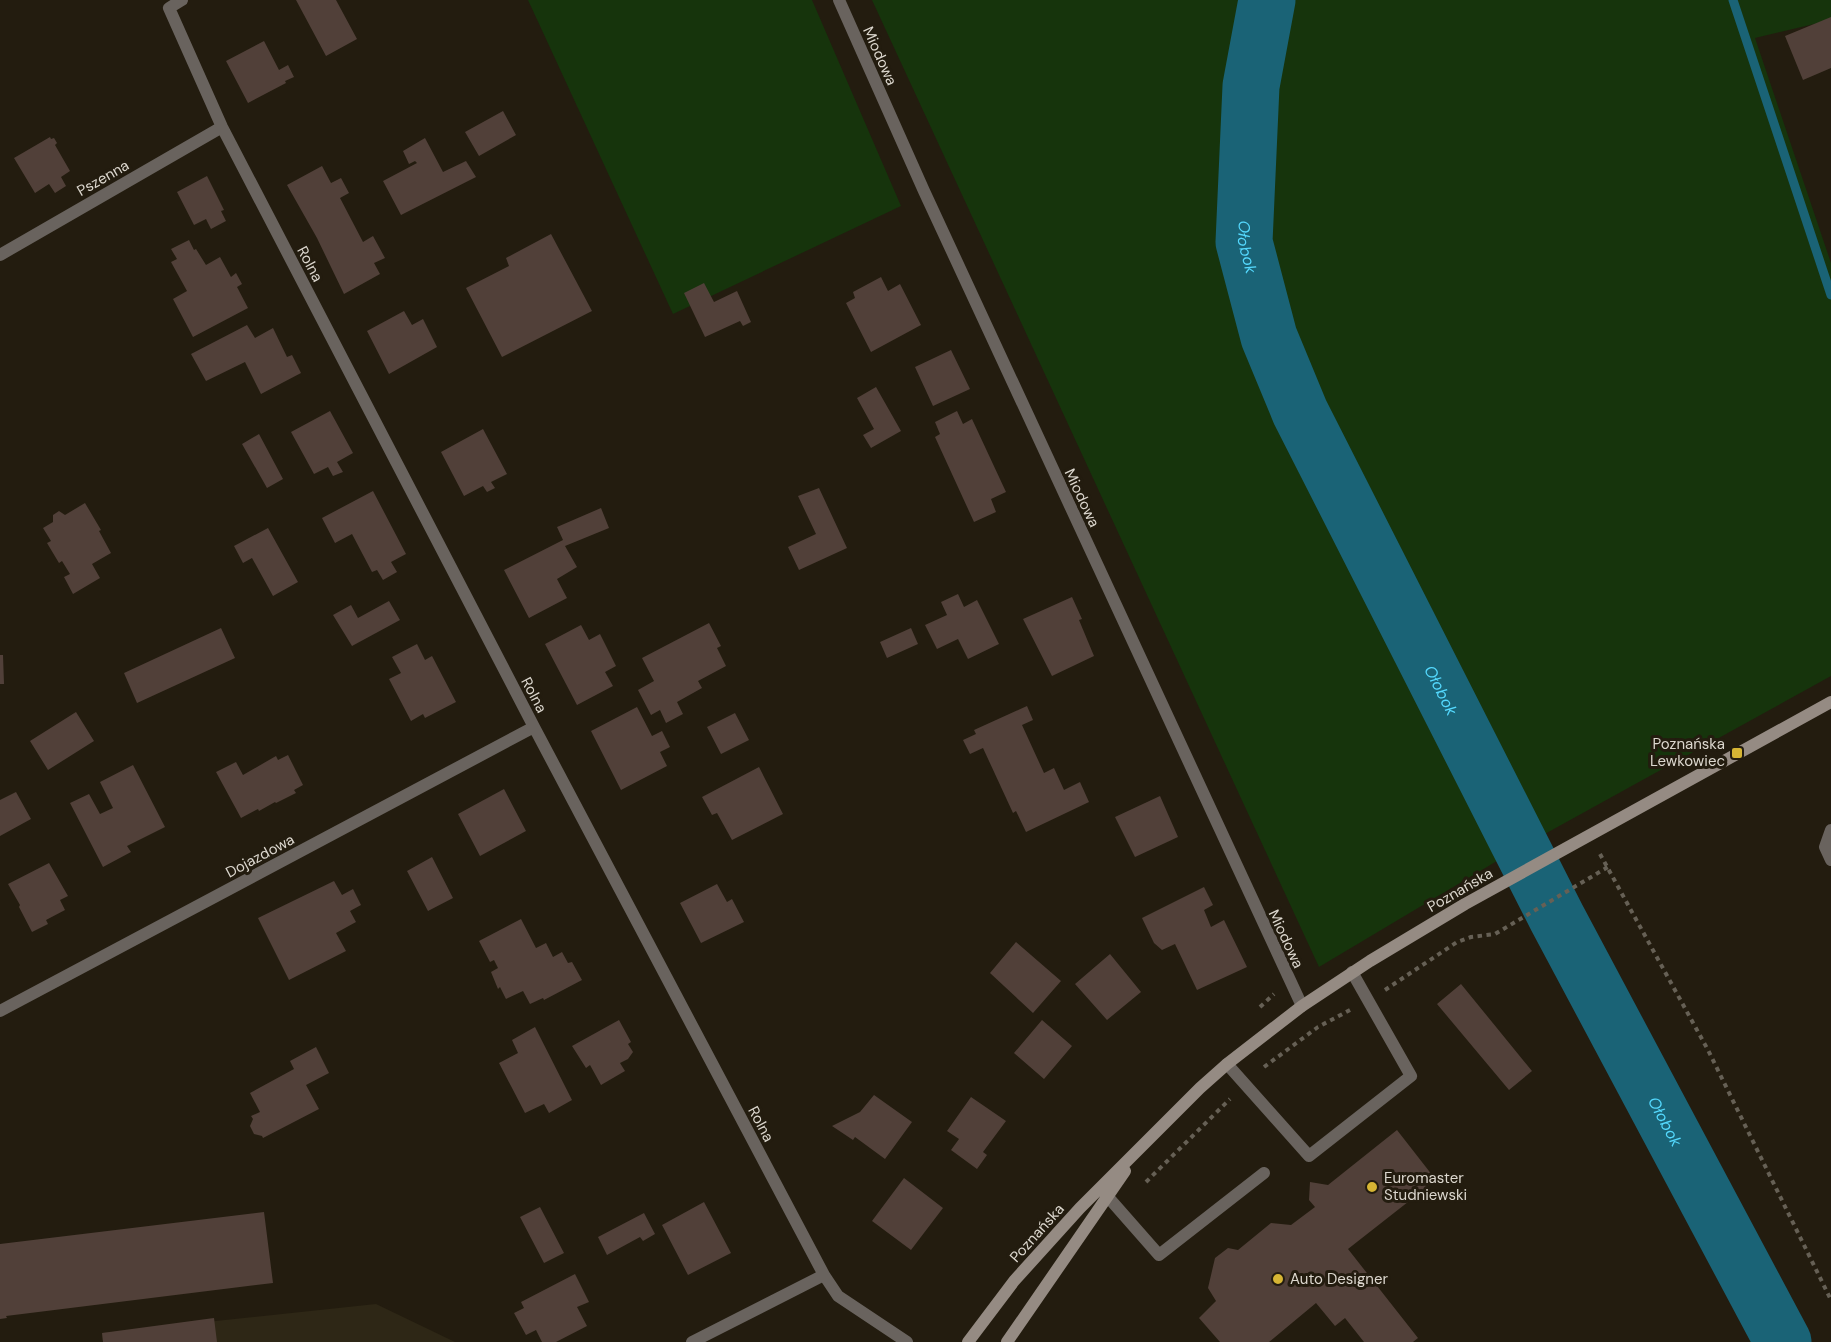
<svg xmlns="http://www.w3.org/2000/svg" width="1831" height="1342" viewBox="0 0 1831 1342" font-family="'DM Sans',sans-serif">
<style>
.industrial{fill:#2e2716}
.green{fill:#16340c}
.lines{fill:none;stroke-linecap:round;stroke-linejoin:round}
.stream{stroke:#1a6376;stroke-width:9}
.river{stroke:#1a6376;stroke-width:57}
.building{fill:#514039}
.path{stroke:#666055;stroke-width:4;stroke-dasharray:4.5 4.5;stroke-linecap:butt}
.lane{stroke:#69635e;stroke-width:12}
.street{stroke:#69635e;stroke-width:12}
.secondary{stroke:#958b83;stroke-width:12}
.poi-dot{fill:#d6b534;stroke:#231c0f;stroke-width:2}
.labels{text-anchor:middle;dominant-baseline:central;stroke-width:6;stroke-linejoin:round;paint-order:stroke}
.street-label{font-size:15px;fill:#dcd7ce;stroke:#231c0f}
.poi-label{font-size:15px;fill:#dcd7ce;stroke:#231c0f;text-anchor:start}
.water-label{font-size:16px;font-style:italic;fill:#54d8fd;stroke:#231c0f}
</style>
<rect width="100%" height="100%" fill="#231c0f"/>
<path class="industrial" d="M376,1304L455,1342H103L102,1333Z"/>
<path class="green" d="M528,0H812L901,206L673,314Z
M872,0H1831V20L1755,38L1831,263V676L1512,852L1319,967Z"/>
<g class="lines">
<path class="stream" d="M1733,0L1831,295"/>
<path class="river" id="s1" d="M1267,0L1251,86L1244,242L1269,337L1300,412L1557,918L1783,1342"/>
</g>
<path class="building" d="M296,0H336L357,39L326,56Z
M1831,17V68L1803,80L1785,36Z
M264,41L279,70L288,65L294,77L285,81L286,83L248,103L226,61Z
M503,111L516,135L479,156L465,132Z
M50,137L51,139L54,138L57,143L55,145L70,171L61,177L66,186L55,193L49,184L35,193L14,158Z
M425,138L443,172L466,161L476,177L401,215L383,181L417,163L415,161L409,164L403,151Z
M322,166L331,183L341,178L349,193L340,198L363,242L373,236L385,258L374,263L380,274L344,294L317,238L287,185Z
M207,176L224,210L221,211L226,221L211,229L206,219L194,225L177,192Z
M551,234L592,311L502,357L466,288L509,266L506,258Z
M189,240L194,250L196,249L206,265L220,257L231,277L236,273L242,284L237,287L248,308L193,337L173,299L187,291L171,262L177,259L171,249Z
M881,277L888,291L900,284L921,325L871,352L846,303L855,298L853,292Z
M704,283L714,302L737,291L751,322L743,326L740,321L705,337L684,293Z
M404,311L412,325L423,319L437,347L389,374L367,331Z
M247,325L255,338L273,328L287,357L292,355L301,373L261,394L245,362L206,381L191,354Z
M951,350L970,389L933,406L915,367Z
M876,387L901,431L871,448L863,435L874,429L857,398Z
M330,411L353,453L337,462L343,472L333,476L328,467L314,474L291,432Z
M957,411L963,424L972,419L1006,492L991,499L996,512L974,522L935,437L940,434L935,422Z
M483,429L507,474L491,482L495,488L487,492L483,486L464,496L441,452Z
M259,434L283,479L267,488L242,444Z
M819,488L847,548L799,570L788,547L816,534L798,496Z
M373,491L406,554L391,562L397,572L383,580L377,570L372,572L352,534L335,543L322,518Z
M85,503L101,530L99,531L111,553L92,564L100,578L73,594L64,577L70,574L62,561L59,563L47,543L51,541L43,528L53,522V515L59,511L65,515Z
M601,508L609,528L565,546L577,567L557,579L567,598L529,618L504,570L563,540L557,527Z
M268,528L298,582L273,596L252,558L243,563L234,546Z
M958,594L964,607L977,600L999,644L968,659L958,639L937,649L925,625L947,615L941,602Z
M1072,597L1082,619L1079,620L1094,656L1052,676L1023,619Z
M389,601L400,620L352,646L333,615L351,605L358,618Z
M709,623L721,646L717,648L726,666L698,681L702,688L677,702L683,714L666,723L660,710L651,715L638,690L654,681L642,658Z
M581,625L589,640L600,634L616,666L605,672L613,686L577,705L545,644Z
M221,628L235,658L137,703L124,673Z
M911,628L918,644L887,658L880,642Z
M417,644L425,660L432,656L456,702L425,718L423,714L411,721L389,679L401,673L392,657Z
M0,655H3L4,684H0Z
M1027,706L1033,720L1022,725L1044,773L1054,768L1064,790L1080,782L1089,802L1026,832L1016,811L1013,813L983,748L970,754L963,740L976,734L974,730Z
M637,707L652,736L662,731L670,747L660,752L667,766L621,790L591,731Z
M76,712L94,741L48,770L30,741Z
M735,713L749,740L721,754L707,727Z
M288,755L303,785L294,790L296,793L276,803L275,802L259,811L258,809L241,818L216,772L236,762L243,775L276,756L278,760Z
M133,765L165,827L127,846L131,852L103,867L70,803L89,794L100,814L113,808L100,782Z
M759,767L783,814L732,840L717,813L712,815L702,797Z
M504,789L526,831L480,856L458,814Z
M16,792L31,819L0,836V800Z
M1160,796L1178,837L1135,857L1115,817Z
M432,857L453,898L428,911L407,871Z
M49,863L68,896L60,900L65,910L46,920L48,924L32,932L19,907L20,905L8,884Z
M334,881L342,895L353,889L361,905L350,911L356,922L336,933L346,951L289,980L258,918Z
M717,884L727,902L732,899L744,922L701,943L680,903Z
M1204,887L1213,905L1204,910L1211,927L1224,920L1247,967L1197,990L1175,944L1162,950L1154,943L1142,918Z
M521,919L536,948L546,943L553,957L562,952L568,963L572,962L582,980L544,1000L543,998L530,1004L523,991L506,999L500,987L498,989L491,972L498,968L494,960L490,962L479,941Z
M1016,942L1061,981L1033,1013L990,973Z
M1110,954L1141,992L1107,1020L1075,984Z
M1461,984L1532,1071L1509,1090L1437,1004Z
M619,1020L631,1042L628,1044L633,1052L628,1059L620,1063L625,1071L601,1085L590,1065L586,1068L572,1046Z
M1042,1020L1072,1046L1044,1079L1014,1053Z
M535,1027L572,1100L549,1113L544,1104L525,1113L499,1063L518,1053L512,1040Z
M316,1047L329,1073L306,1085L319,1109L263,1138L262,1136L254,1134L250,1126L253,1119L251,1116L260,1112L250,1093L294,1069L290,1061Z
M874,1095L912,1122L885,1159L855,1137L853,1140L832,1126L860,1112Z
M971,1097L1006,1121L983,1152L987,1155L977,1169L951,1150L959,1139L947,1131Z
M1397,1130L1436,1180L1348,1249L1418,1338L1413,1342H1364L1345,1318L1335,1326L1316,1303L1269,1342H1220L1199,1318L1216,1301L1208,1288L1215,1258L1228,1248L1238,1250L1271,1223L1291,1225L1315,1207L1309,1200L1310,1182L1328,1185Z
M904,1178L943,1208L911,1250L872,1221Z
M704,1202L731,1253L688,1275L662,1225Z
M540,1207L564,1253L544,1263L520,1217Z
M264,1212L273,1283L6,1316L7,1318L0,1319V1244Z
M644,1213L655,1234L643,1241L640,1237L607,1255L598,1237Z
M575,1274L589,1302L577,1307L587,1326L556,1342H542L536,1330L526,1335L514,1313L524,1308L521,1302Z
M214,1318L217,1342H103L102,1333Z"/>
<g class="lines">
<path class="path" d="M1600,854L1708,1050L1831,1300
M1385,990L1457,942L1471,937L1495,934L1608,867
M1260,1007L1274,994
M1264,1067L1318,1027L1350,1010
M1146,1182L1230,1099"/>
<path class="lane" d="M1831,830L1825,847L1831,860
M1227,1064L1309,1156L1411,1076L1352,972
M1108,1197L1159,1255L1264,1173"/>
<path class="street" d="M182,0L169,8L222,127L534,727L824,1275L838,1296L907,1342
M839,0L924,191L1302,1006
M0,255L222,127
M0,1011L534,727
M692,1342L824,1275"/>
<path class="secondary" d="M968,1342L1014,1281L1080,1208L1200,1088L1227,1064L1302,1006L1370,961L1465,904L1831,702
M1007,1342L1125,1171"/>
</g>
<g class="poi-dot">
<rect x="1731" y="747" width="12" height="12" rx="3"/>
<circle cx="1372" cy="1187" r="6"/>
<circle cx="1278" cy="1279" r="6"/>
</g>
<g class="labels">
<g class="street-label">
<text transform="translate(880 56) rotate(66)">Miodowa</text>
<text transform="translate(103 178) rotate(-30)">Pszenna</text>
<text transform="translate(310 264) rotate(62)">Rolna</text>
<text transform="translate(1082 498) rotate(65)">Miodowa</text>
<text transform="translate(534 695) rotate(62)">Rolna</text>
<text transform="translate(260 856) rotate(-28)">Dojazdowa</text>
<text transform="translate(1460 890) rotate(-30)">Poznańska</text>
<text transform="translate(1286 939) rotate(65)">Miodowa</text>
<text transform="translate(761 1124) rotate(62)">Rolna</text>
<text transform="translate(1037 1233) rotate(-48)">Poznańska</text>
</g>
<g class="poi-label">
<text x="1725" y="744" text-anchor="end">Poznańska<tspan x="1725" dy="17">Lewkowiec</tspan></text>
<text x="1384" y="1178">Euromaster<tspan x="1384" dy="17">Studniewski</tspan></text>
<text x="1290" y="1279">Auto Designer</text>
</g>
<g class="water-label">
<text stroke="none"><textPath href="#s1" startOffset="249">Ołobok</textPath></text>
<text stroke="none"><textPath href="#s1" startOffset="735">Ołobok</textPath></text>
<text stroke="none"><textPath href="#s1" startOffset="1221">Ołobok</textPath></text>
</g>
</g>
</svg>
